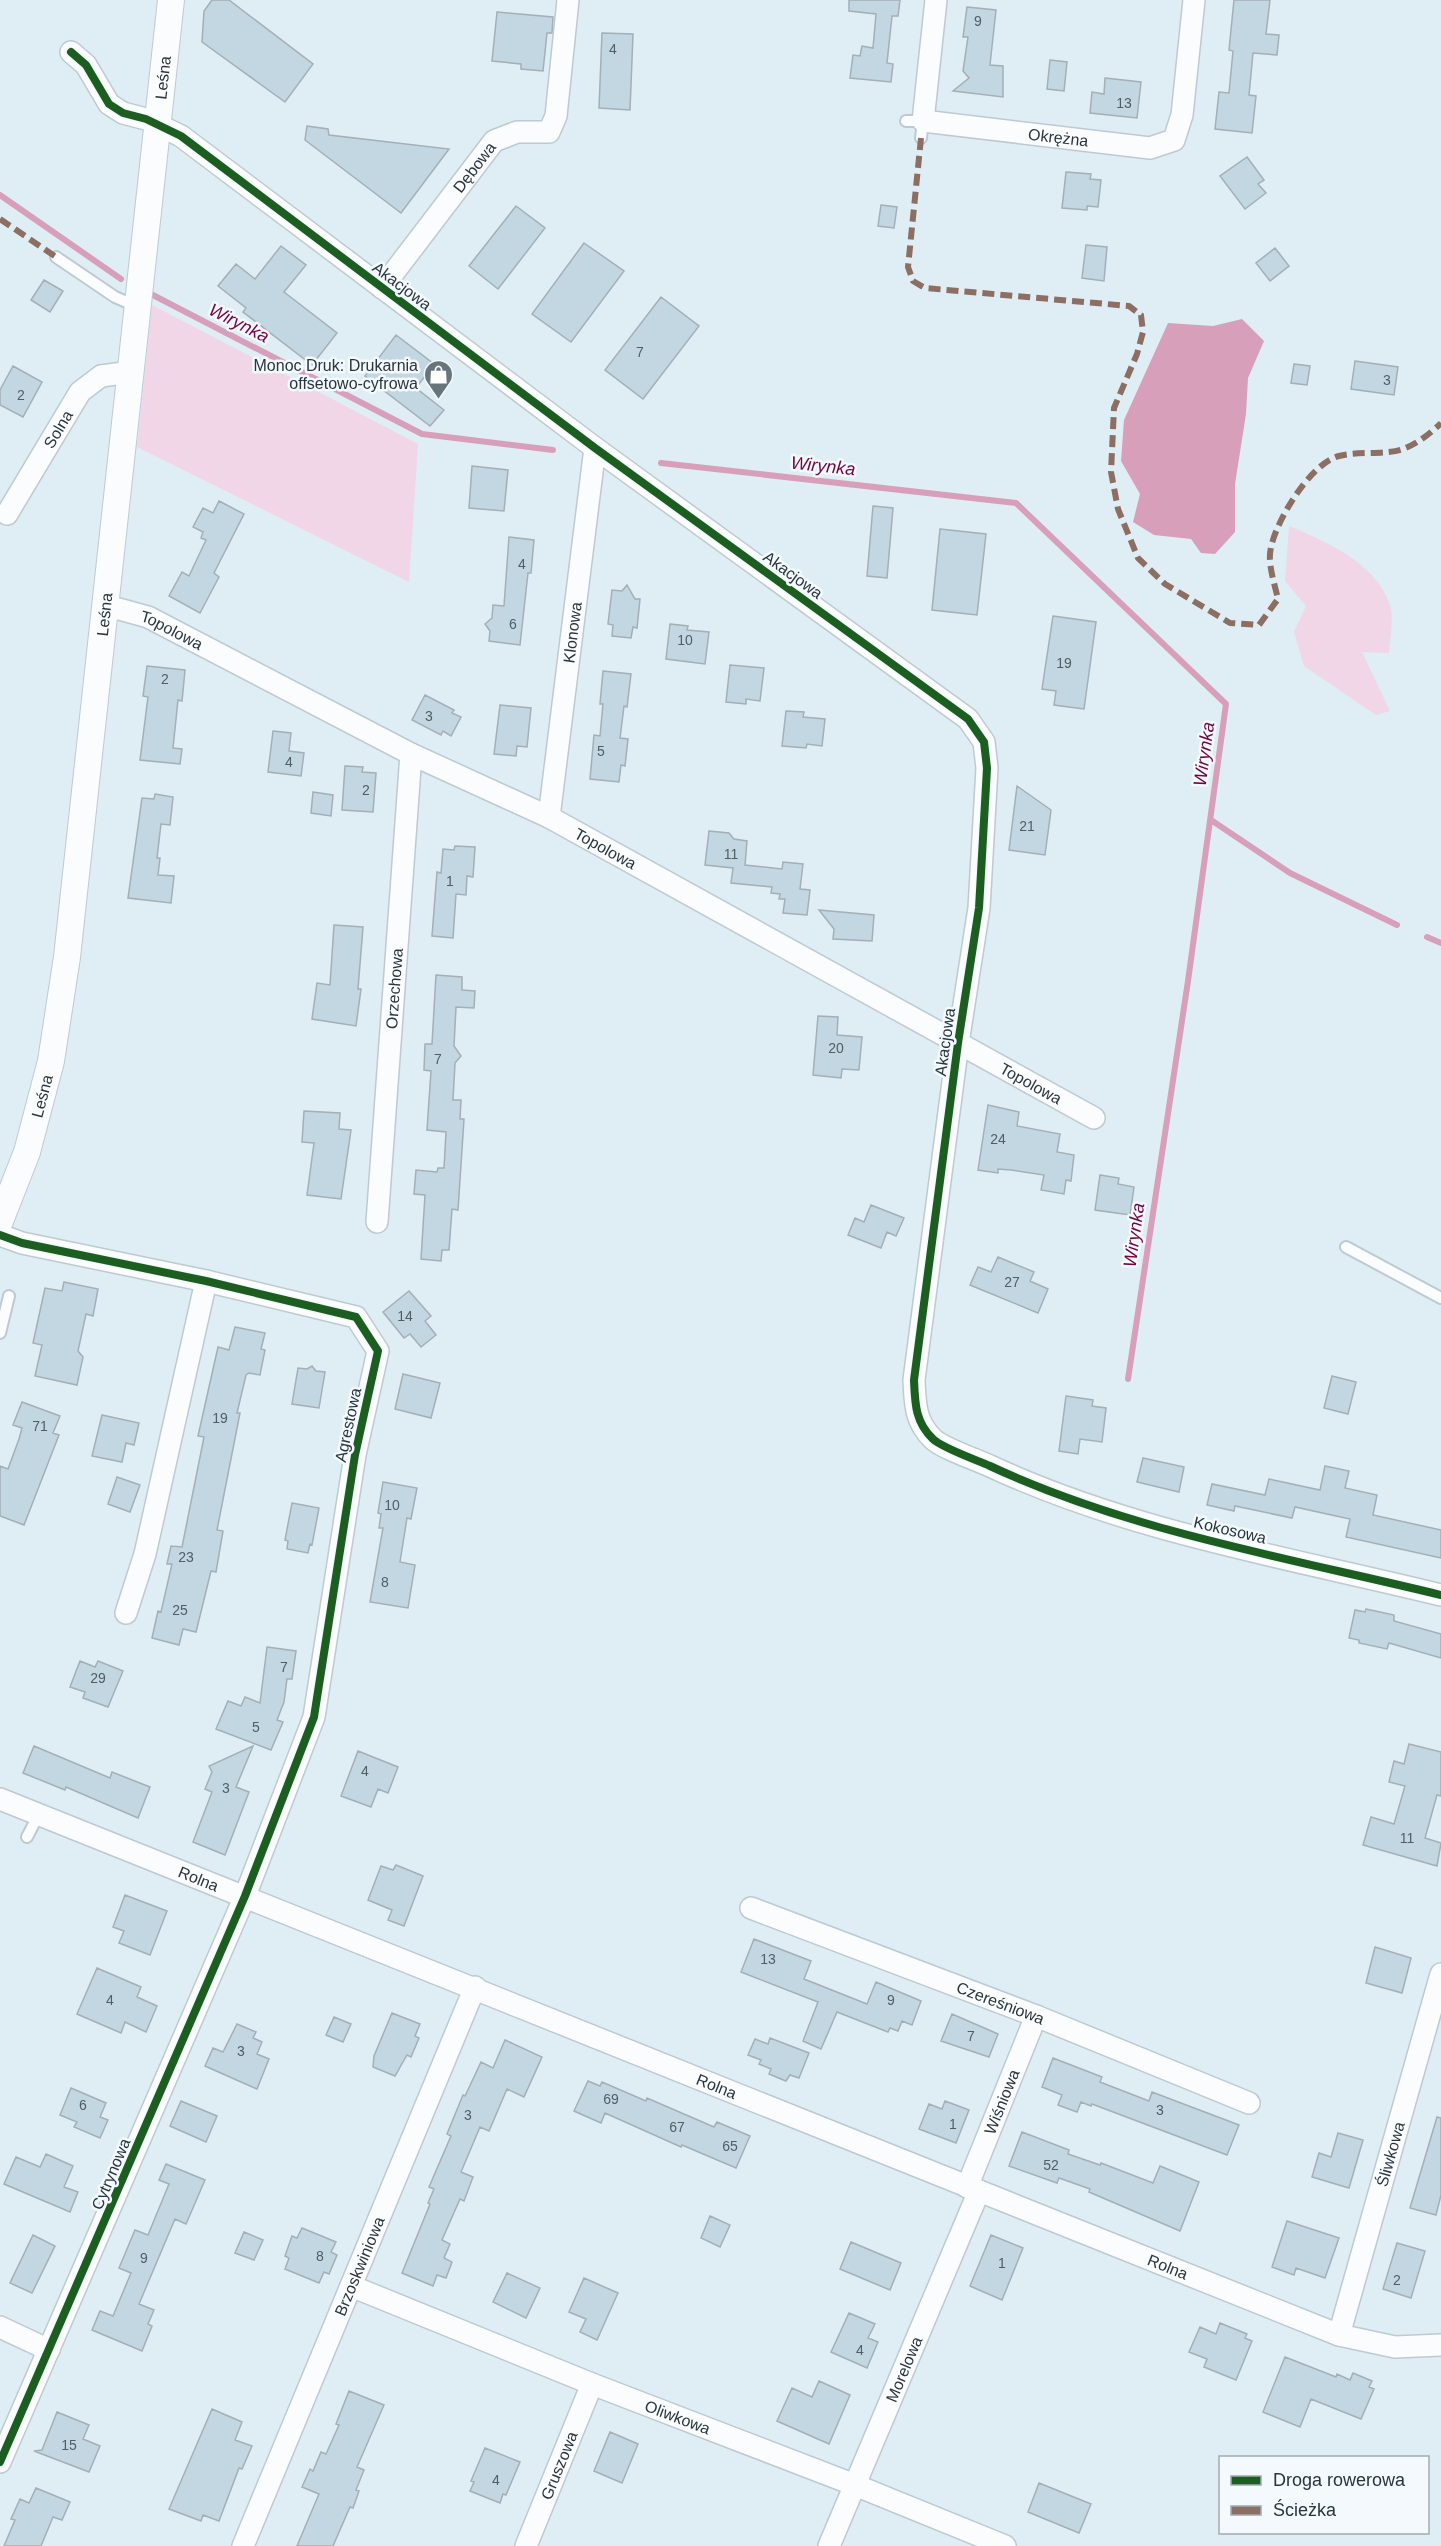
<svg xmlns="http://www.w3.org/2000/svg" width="1441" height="2546" viewBox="0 0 1441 2546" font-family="Helvetica,sans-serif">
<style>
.green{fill:#f0d6e6}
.water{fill:#d89fbb}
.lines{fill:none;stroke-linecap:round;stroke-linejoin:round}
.stream{stroke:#d89fbb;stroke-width:6}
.building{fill:#c2d7e2;stroke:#a4afb6;stroke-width:1.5}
.service-casing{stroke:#becad1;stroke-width:14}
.minor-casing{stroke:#becad1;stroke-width:24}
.tertiary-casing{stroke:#becad1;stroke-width:28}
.service{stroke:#fafcfe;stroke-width:10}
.minor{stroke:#fafcfe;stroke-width:21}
.tertiary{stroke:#fafcfe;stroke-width:26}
.quiet{stroke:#8d6e63;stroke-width:6;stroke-dasharray:12 6;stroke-linecap:butt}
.cycleway-casing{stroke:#f3f9fd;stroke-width:11}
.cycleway{stroke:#1b5e20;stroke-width:8}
.labels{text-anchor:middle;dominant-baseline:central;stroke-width:5;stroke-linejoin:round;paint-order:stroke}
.number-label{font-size:14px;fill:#4f5e66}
.street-label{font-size:16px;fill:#29353c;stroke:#f3f9fd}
.poi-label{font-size:16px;fill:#29353c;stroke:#f3f9fd;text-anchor:end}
.water-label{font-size:18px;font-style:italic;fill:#710542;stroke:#f3f9fd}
</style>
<rect width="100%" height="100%" fill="#dfedf5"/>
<path class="green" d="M152,305L418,444L409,582L137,447Z
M1289,526C1327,542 1376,563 1390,605C1394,618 1390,639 1389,653L1362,652L1390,711L1376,715L1304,666L1294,632L1306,606L1285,581Z"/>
<path class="water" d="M1242,319L1264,341L1248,378L1246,414L1235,484V532L1215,554L1201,553L1191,539L1154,535L1133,522L1140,494L1121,461L1124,420L1168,323L1213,326Z"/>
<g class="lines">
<path class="stream" d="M0,195L121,279
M149,293L422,434L553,450
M661,463L1016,503L1226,704L1188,981L1128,1379
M1211,820L1290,873L1397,925
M1427,937L1441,943"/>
</g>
<path class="building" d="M212,0H229L313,64L285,102L202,42L204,11Z
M849,0H900L898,16H892L887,63L893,64L891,82L850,78L853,55L860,56L862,46L873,48L876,14L849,11Z
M1234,0H1270L1266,34L1279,35L1277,55L1253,53L1249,95L1256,96L1252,133L1215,129L1219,92L1229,93L1233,51L1229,50Z
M967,7L996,10L990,65L1003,66V97L953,91L969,78L963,71L968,37H963Z
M497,12L553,17L552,33H547L543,71L521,69V64L492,61Z
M602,33L633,34L630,110L599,108Z
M1050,60L1067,62L1064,91L1047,89Z
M1105,78L1141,82L1137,118L1090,113L1092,92L1104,94Z
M307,126L328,129L329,135L449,149L401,213L305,140Z
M1247,157L1264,180L1258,184L1266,193L1245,209L1220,176Z
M1066,172L1091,174L1090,179L1101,180L1098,207L1087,206V210L1062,208Z
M881,205L897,207L894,228L878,226Z
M516,206L545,228L498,289L469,266Z
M584,243L624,271L571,342L532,314Z
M1086,245L1107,247L1104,281L1082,278Z
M281,246L306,265L284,292L337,333L312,365L243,312L246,308L218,286L236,264L255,279Z
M1275,248L1289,266L1270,281L1256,263Z
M44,280L63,291L50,312L31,300Z
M661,297L699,326L643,399L605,370Z
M396,335L434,364L416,388L444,410L430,426L365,376Z
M1355,361L1398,367L1394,395L1351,389Z
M1294,364L1310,366L1307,385L1291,383Z
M13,366L42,382L23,417L0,405V390Z
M472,466L508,470L504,511L469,508Z
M219,501L244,514L214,573L219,577L200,613L169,596L182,572L189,576L206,540L201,538L203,532L193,527L203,508L213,513Z
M873,506L893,508L887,578L867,576Z
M940,529L986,534L977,615L932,610Z
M509,537L534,540L531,573H528L520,645L489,641L490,631L485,624L492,618L493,605L504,606Z
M627,585L635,599H640L637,628L633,627L631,638L612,636L613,625L608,624L612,590L622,591Z
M1053,616L1096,622L1084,709L1054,705L1056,691L1042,689Z
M670,624L688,626L687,630L709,632L705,664L666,659Z
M730,665L764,668L760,701L746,699V704L726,702Z
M147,666L185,670L182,701L178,700L173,748L182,749L180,764L140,760L148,697L143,696Z
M603,671L631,674L627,707L624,706L620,738L628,739L625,766L621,765L619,782L590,779L594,735L600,736L603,704H600Z
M425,695L454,710L452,713L461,717L451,736L443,731L441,735L412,720Z
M500,705L531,708L527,747L517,746L516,756L494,754Z
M786,711L804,712L803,717L825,719L822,746L807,744L806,748L782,746Z
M273,731L291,733L289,751L304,753L301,776L268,772Z
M345,766L363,767L362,772L376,773L373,812L342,810Z
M1017,786L1051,810L1045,855L1009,850Z
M313,792L333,795L331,816L311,813Z
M155,794L173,797L170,825L161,824L157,858H160L158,875L174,876L171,903L128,898L142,798L154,799Z
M709,831L729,833L734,839L747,841L745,865L782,869L783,862L803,864L800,889L810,890L807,915L783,913L785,899H779L780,894L771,893L772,887L731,883L733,868L705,865Z
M455,846L475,847L473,877L467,876L466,895L456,894L453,938L432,936L437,872L441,873L443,849L454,850Z
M819,910L874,915L872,941L833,939L834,929Z
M334,925L363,927L358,989H361L356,1026L312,1019L317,983L330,985Z
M436,975L462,977V990L475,991L474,1008L456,1007L454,1046L461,1056L455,1063L453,1100H461L460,1119H464L458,1210L452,1209L449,1250H442L441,1261L421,1259L425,1195L414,1194L416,1170L437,1172L438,1168H444L446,1132L427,1130L431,1071L424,1070L425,1044H432Z
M818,1016L838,1017L837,1035L862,1037L859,1070L842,1069L841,1078L813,1075Z
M988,1105L1019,1112L1017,1126L1060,1134L1057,1152L1074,1155L1071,1181L1066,1180L1064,1194L1041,1190L1044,1175L1011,1170L998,1169V1173L978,1170Z
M304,1111L340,1113L339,1129L351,1130L341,1199L307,1195L314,1143L302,1142Z
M1100,1175L1119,1178L1118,1184L1134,1187L1130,1215L1095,1210Z
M871,1205L904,1218L896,1236L887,1232L881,1248L848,1235L855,1218L864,1222Z
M998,1257L1034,1272L1030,1281L1048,1289L1038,1313L970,1285L978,1267L991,1272Z
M64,1282L98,1289L93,1316L86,1314L78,1351L83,1357L77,1385L35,1376L42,1345L33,1343L45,1288L62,1291Z
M409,1291L431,1316L425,1321L436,1335L421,1347L410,1334L404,1338L383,1312Z
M235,1327L265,1333L261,1349L265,1350L260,1375L249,1373L246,1375L237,1413H240L217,1530L223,1531L216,1572L211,1571L196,1632L183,1629L179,1645L152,1638L158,1611L161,1612L172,1564H167L171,1546L182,1547L204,1437L198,1436L218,1347L229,1350Z
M312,1366L316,1371L325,1372L319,1408L292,1404L298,1368L307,1369Z
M403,1374L440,1383L431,1418L395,1409Z
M1332,1376L1356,1382L1348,1414L1324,1408Z
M1066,1396L1093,1400L1092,1406L1106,1408L1102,1442L1080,1439L1078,1454L1059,1451Z
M22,1402L60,1416L53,1433L59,1435L24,1525L0,1516V1466L8,1469L19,1439L22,1428L13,1425Z
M102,1415L139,1423L134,1445L126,1443L122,1462L92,1456Z
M1143,1458L1184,1467L1179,1492L1137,1482Z
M1325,1466L1349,1471L1345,1488L1377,1495L1373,1515L1441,1530V1558L1346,1537L1350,1519L1295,1507L1292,1518L1235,1506L1234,1511L1207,1505L1212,1484L1265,1495L1269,1479L1320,1490Z
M117,1477L140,1485L130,1512L108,1504Z
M383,1482L417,1488L411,1519L407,1518L400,1562L415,1565L408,1608L370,1602L383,1528H379L381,1514L378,1513Z
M292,1503L319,1508L312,1545L310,1544L308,1553L287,1549L288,1541L285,1540Z
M1366,1609L1394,1615V1621L1441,1634V1658L1389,1643L1387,1649L1359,1643V1640L1349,1638L1355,1610L1365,1612Z
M267,1647L296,1651L292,1679H287L284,1702L277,1720L283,1722L271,1750L216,1729L228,1701L241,1706L245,1697L260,1703Z
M80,1661L95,1667L98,1661L123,1671L108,1707L83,1698L85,1692L70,1687Z
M1409,1744L1441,1752V1796L1437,1795L1425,1838L1441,1843L1437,1866L1363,1845L1371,1817L1394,1824L1405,1786L1389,1782L1394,1761L1404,1764Z
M34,1746L110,1778L112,1772L150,1787L138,1818L66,1787L65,1790L23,1773Z
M253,1746L236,1787L249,1792L225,1855L193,1842L212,1792L205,1789L212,1772L209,1766Z
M358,1751L398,1767L388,1793L378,1789L371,1807L341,1796Z
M396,1865L423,1876L404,1926L388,1920L392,1910L368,1900L381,1866L393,1870Z
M125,1895L167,1911L150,1955L119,1943L124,1931L113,1927Z
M754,1939L811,1961L804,1979L867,2004L876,1982L921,2001L912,2025L902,2021L898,2031L890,2028L888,2032L837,2012L821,2049L803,2041L818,2002L741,1972Z
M1375,1947L1411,1958L1402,1993L1366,1983Z
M97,1968L141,1987L137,1997L157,2006L146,2032L125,2022L121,2033L77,2014Z
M392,2013L420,2024L415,2036L419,2038L411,2057L407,2055L395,2076L373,2067L374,2056Z
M952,2014L998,2034L989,2057L941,2041Z
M334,2017L351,2024L343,2042L326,2035Z
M237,2024L256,2032L253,2038L262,2042L257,2054L269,2059L257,2089L205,2066L213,2048L223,2052Z
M770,2038L809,2053L799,2078L790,2075L786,2081L769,2074L771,2069L759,2064L761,2060L748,2055L755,2039L768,2044Z
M505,2040L542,2057L524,2097L507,2089L489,2131L480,2127L461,2172L473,2177L464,2201L460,2199L442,2240L450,2244L444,2258L452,2262L446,2278L437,2275L433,2286L402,2273L430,2204L428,2203L434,2189L429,2187L451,2136L447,2134L463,2095L465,2096L481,2062L493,2068Z
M1053,2058L1102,2077L1100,2082L1149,2101L1152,2092L1239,2125L1227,2155L1092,2104L1091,2106L1081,2102L1077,2112L1058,2105L1062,2095L1042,2087Z
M588,2081L600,2086L602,2082L646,2101L647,2098L714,2127L717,2122L750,2136L736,2168L682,2145L681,2147L605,2113L601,2123L574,2111Z
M71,2088L106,2103L100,2117L108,2120L100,2138L74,2127L77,2122L60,2115Z
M181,2101L217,2116L206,2142L170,2126Z
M945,2101L969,2110L956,2143L919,2129L929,2104L942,2109Z
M1437,2117L1441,2118V2195L1436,2215L1410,2208Z
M1022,2132L1069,2150L1068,2154L1100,2165L1101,2163L1153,2183L1160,2166L1199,2182L1180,2231L1089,2192L1090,2189L1059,2178L1057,2183L1009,2166Z
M1338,2133L1363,2140L1349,2188L1312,2177L1319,2153L1331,2157Z
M46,2154L73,2166L64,2187L78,2192L70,2212L4,2184L16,2157L40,2167Z
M166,2164L205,2180L186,2224L175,2219L139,2304L154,2310L148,2324L152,2326L142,2351L92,2330L100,2311L113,2316L131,2273L119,2268L135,2230L148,2235L169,2184L159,2180Z
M710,2216L730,2225L720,2247L701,2238Z
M1287,2221L1339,2238L1325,2278L1296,2268L1294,2275L1272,2267Z
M302,2228L336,2242L331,2252L337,2255L329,2274L324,2272L319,2283L285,2269L289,2258L285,2256L292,2236L297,2238Z
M244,2232L263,2240L254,2260L235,2253Z
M33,2235L55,2246L32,2293L10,2283Z
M991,2235L1023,2248L1002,2300L970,2286Z
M851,2242L901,2263L890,2290L840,2269Z
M1397,2243L1425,2251L1411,2298L1383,2289Z
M507,2273L540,2288L526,2318L493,2302Z
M584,2278L618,2293L597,2340L580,2332L586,2319L569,2312Z
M849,2313L875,2324L868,2338L878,2342L867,2368L831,2352Z
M1220,2323L1247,2334L1245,2338L1252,2341L1236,2380L1204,2367L1207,2359L1189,2352L1200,2327L1216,2334Z
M1285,2357L1336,2377L1337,2374L1350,2380L1353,2373L1372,2381L1369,2387L1374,2389L1361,2419L1311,2399L1300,2427L1263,2412Z
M819,2381L850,2395L829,2444L777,2421L792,2388L812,2397Z
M349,2391L384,2405L357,2467L364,2470L356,2490L359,2491L353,2508L350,2507L333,2546H297L319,2494L302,2487L310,2469L313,2471L321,2452L326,2454L339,2425L336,2424Z
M212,2409L242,2422L235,2440L252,2446L242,2469L239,2468L219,2521L203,2515L201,2521L169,2509Z
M57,2412L89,2425L83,2439L100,2446L89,2472L34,2451L42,2450Z
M610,2432L638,2444L622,2483L594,2471Z
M485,2448L520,2462L506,2495L503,2494L500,2503L470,2491L474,2482L471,2481Z
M1039,2483L1091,2504L1079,2533L1028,2512Z
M36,2488L70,2502L62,2520L53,2517L41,2546H4L15,2520L11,2519L20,2499L29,2503Z"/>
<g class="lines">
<defs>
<path id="service" d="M906,121H923L921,138
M56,257L115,297L138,307
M1346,1247L1441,1298
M0,1333L9,1296
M27,1837L39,1814"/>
<g id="minor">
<path id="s1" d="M936,0L923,121L1150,148L1174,140L1182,115L1194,0"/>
<path d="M71,52L86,65L109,104L123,113L146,119L181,136L595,448L968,719L984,742L987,768L979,908L958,1043L914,1380C915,1403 915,1422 933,1439C942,1448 977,1460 990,1466C1132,1532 1290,1558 1441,1595"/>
<path id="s2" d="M382,288L494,141L517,132H549L556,116L568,0"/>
<path id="s3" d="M7,514L80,392L101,376L131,372"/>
<path id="s4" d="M106,609H119L148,617L411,754L549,817L1094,1118"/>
<path id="s5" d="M549,817L595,448"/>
<path id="s6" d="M377,1222L411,754"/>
<path d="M0,1235L22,1243L206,1281L356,1317L378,1351L355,1455L314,1717L245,1896L0,2462"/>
<path d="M126,1613L145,1554L206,1281"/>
<path id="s7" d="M0,1799L1339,2335L1395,2347L1441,2345"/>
<path id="s8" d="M751,1908L1036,2016L1249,2103"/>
<path id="s9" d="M967,2187L1036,2016"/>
<path id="s10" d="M351,2286L592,2384L855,2485L1005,2546"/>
<path d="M0,2327L49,2350"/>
<path id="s11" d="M1339,2335L1441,1974"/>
<path id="s12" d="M243,2546L475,1987"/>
<path id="s13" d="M526,2546L592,2384"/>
<path id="s14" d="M829,2546L979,2191"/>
</g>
<g id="tertiary">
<path id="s15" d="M0,1221L27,1152L51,1061L67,957L171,0"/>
</g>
</defs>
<use href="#service" class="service-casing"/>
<use href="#minor" class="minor-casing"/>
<use href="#tertiary" class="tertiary-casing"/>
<use href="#service" class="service"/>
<use href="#minor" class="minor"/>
<use href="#tertiary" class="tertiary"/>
<path class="quiet" d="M921,138L908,267L913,281L925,288L1129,306L1141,315L1143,332L1137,354L1114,408L1111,472L1118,509L1138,558L1165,584L1230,623L1259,625L1278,599C1275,586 1269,568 1270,554C1272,526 1310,463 1339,456C1358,451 1387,455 1403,449C1417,444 1431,433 1441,423
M0,219L56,257"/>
<defs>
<path id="cycleway" d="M71,52L86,65L109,104L123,113L146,119L181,136L595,448L968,719L984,742L987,768L979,908L958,1043L914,1380C915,1403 915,1422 933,1439C942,1448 977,1460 990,1466C1132,1532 1290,1558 1441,1595
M0,1235L22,1243L206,1281L356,1317L378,1351L355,1455L314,1717L245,1896L0,2462"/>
</defs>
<use href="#cycleway" class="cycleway-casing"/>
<use href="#cycleway" class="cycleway"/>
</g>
<defs>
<symbol id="shop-pin" viewBox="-11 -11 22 30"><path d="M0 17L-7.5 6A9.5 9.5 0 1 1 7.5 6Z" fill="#69757d" stroke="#f3f9fd"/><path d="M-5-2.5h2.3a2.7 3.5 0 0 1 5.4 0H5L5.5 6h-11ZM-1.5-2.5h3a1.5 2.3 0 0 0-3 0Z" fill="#fff"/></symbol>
</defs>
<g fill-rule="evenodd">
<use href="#shop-pin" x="422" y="358" width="33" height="45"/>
</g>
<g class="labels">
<g class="number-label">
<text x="978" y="21">9</text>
<text x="613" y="49">4</text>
<text x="1124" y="103">13</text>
<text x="640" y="352">7</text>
<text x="1387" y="380">3</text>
<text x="21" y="395">2</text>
<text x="522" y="564">4</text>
<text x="513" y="624">6</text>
<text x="685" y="640">10</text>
<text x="1064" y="663">19</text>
<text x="165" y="679">2</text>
<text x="429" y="716">3</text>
<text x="601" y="751">5</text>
<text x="289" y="762">4</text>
<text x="366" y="790">2</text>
<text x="1027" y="826">21</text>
<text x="731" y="854">11</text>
<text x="450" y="881">1</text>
<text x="836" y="1048">20</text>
<text x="438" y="1059">7</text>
<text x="998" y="1139">24</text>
<text x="1012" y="1282">27</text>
<text x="405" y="1316">14</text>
<text x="220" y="1418">19</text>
<text x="40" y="1426">71</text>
<text x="392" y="1505">10</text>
<text x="186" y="1557">23</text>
<text x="385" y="1582">8</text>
<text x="180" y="1610">25</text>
<text x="284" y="1667">7</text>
<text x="98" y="1678">29</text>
<text x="256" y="1727">5</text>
<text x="365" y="1771">4</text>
<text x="226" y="1788">3</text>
<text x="1407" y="1838">11</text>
<text x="768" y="1959">13</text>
<text x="110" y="2000">4</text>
<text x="891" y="2000">9</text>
<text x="971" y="2036">7</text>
<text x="241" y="2051">3</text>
<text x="611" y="2099">69</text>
<text x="83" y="2105">6</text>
<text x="1160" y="2110">3</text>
<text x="468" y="2115">3</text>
<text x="953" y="2124">1</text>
<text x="677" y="2127">67</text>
<text x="730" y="2146">65</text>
<text x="1051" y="2165">52</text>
<text x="320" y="2256">8</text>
<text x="144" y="2258">9</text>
<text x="1002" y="2263">1</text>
<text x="1397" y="2280">2</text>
<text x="860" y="2350">4</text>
<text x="69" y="2445">15</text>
<text x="496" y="2480">4</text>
</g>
<g class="street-label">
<text stroke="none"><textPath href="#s15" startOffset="1158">Leśna</textPath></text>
<text stroke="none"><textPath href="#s1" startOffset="258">Okrężna</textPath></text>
<text stroke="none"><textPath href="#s2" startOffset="152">Dębowa</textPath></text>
<text transform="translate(402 286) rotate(37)">Akacjowa</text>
<text stroke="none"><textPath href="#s3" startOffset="99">Solna</textPath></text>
<text transform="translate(793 575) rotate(36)">Akacjowa</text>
<text stroke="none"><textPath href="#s15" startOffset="618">Leśna</textPath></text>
<text stroke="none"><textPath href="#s4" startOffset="70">Topolowa</textPath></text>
<text stroke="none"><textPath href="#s5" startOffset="186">Klonowa</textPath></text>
<text stroke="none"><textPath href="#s4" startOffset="556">Topolowa</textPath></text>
<text stroke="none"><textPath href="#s6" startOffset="234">Orzechowa</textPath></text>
<text transform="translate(945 1042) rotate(-82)">Akacjowa</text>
<text stroke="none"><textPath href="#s4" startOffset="1042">Topolowa</textPath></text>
<text stroke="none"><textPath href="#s15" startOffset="132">Leśna</textPath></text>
<text transform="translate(348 1425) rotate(-78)">Agrestowa</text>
<text transform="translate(1230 1530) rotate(13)">Kokosowa</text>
<text stroke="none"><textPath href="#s7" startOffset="214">Rolna</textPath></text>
<text stroke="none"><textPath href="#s8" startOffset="267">Czereśniowa</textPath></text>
<text stroke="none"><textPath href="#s7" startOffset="772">Rolna</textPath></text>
<text stroke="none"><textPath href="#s9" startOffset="92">Wiśniowa</textPath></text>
<text stroke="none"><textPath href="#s11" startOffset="188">Śliwkowa</textPath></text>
<text transform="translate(111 2174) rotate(-67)">Cytrynowa</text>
<text stroke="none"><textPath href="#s12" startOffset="303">Brzoskwiniowa</textPath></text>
<text stroke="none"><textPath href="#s7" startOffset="1258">Rolna</textPath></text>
<text stroke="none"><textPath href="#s14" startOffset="192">Morelowa</textPath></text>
<text stroke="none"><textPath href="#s10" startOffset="352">Oliwkowa</textPath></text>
<text stroke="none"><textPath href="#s13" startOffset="87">Gruszowa</textPath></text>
</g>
<g class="poi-label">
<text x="418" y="365">Monoc Druk: Drukarnia<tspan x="418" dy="18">offsetowo-cyfrowa</tspan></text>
</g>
<g class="water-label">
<text transform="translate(239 323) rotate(27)">Wirynka</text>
<text transform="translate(823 466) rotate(6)">Wirynka</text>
<text transform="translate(1204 754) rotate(-82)">Wirynka</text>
<text transform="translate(1134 1235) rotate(-82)">Wirynka</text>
</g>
</g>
<rect x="1219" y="2456" width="210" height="78" fill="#f3f9fd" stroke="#a2abb0" stroke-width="1.5"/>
<rect x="1231" y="2476" width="30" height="9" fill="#1b5e20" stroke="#a2abb0" stroke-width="1.5"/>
<text x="1273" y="2486" font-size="18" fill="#29353c">Droga rowerowa</text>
<rect x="1231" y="2506" width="30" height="9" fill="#8d6e63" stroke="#a2abb0" stroke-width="1.5"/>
<text x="1273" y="2516" font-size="18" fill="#29353c">Ścieżka</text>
</svg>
